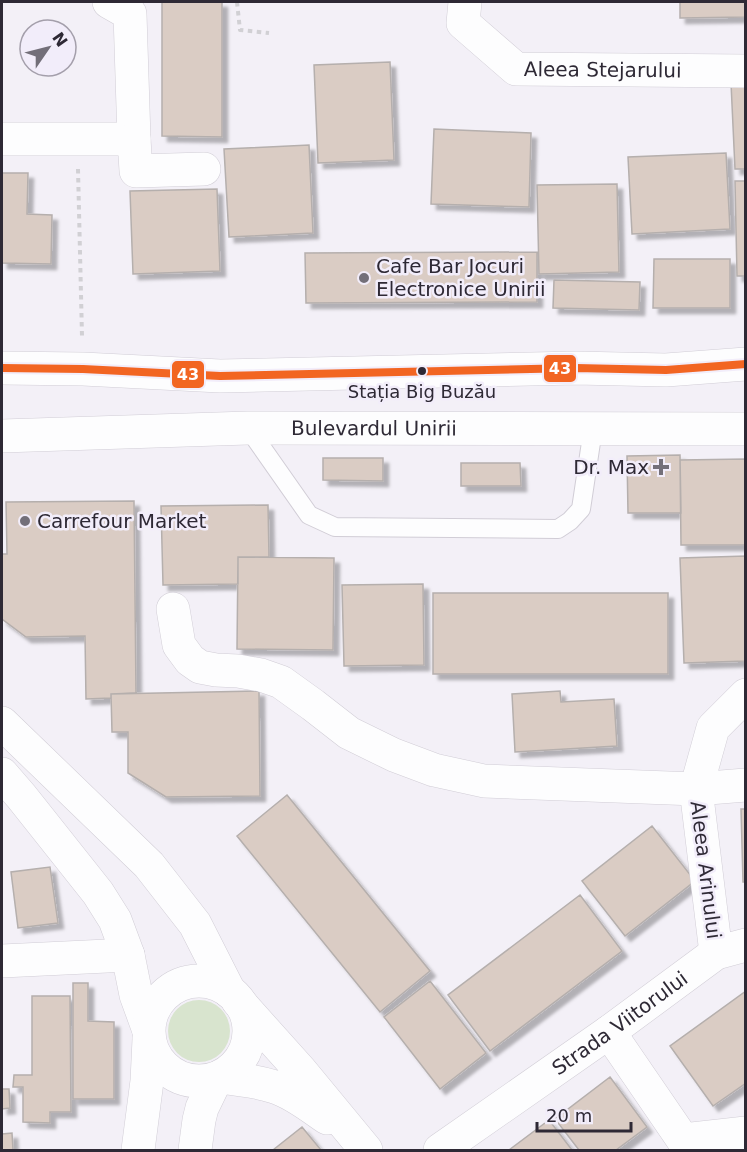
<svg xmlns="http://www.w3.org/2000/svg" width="747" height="1152" viewBox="0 0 747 1152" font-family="'DejaVu Sans',sans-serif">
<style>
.green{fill:#d8e4ce}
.building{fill:#daccc4;stroke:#b5afad;stroke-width:1.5;filter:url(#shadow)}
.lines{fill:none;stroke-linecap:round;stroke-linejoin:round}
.service-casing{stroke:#d1cdd6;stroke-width:20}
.minor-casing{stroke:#d1cdd6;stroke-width:34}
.secondary-casing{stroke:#d1cdd6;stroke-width:34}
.primary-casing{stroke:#d1cdd6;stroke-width:34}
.path{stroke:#d1d0d4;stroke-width:4;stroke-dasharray:4.5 4.5;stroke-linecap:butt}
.service{stroke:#fdfdfe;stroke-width:18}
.minor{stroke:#fdfdfe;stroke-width:33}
.secondary{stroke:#fdfdfe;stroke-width:33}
.primary{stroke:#fdfdfe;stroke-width:33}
.bus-1-casing{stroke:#f2edfa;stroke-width:12}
.bus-1{stroke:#f26522;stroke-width:8}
.poi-dot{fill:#736f79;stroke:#f2edfa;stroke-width:2}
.bus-dot{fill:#2e2935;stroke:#f2edfa;stroke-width:2}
.labels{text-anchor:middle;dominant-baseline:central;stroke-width:5;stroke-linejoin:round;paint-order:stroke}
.bus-label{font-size:18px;fill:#2e2935;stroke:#f2edfa}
.street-label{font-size:20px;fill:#2e2935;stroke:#f2edfa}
.poi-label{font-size:20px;fill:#2e2935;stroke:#f2edfa;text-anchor:start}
.line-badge{stroke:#f2edfa;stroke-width:2}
.badge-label{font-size:16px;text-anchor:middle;font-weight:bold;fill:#fff}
</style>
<defs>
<filter id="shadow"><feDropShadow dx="5.5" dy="5.5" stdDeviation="1.5" flood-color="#0004"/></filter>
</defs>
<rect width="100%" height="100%" fill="#f3f0f7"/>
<path class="green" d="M168 1031a31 31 0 1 1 62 0a31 31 0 1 1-62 0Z"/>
<path class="building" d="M162,2H222V137L162,136Z
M680,2H746V17L680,18Z
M390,62L394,160L318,163L314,65Z
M731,83H746V169H735Z
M434,129L531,133L529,207L431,204Z
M309,145L313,233L229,237L224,149Z
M726,153L730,229L632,234L628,157Z
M2,173H28L27,214L52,215L51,264L2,263Z
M735,181H746V276H737Z
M617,184L619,272L539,274L537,185Z
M217,189L220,271L133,274L130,191Z
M537,252V302L306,303L305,253Z
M654,259H730V308H653Z
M554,280L640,282L639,310L553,308Z
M680,455L681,513H628L627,456Z
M323,458H383V481L323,480Z
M746,459V545H681L680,460Z
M461,463H520L521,486H461Z
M134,501L136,693L111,694V698L86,699L85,636L26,637L2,619V554H7L6,502Z
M268,505L269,557H238V584L163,585L161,506Z
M746,556V661L684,663L680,558Z
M238,557L334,558L333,650L237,649Z
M423,584L424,665L344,666L342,585Z
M433,593H668V674H433Z
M259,691L260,796L166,797L128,773V732H112L111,694Z
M560,691L561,702L614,699L617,746L515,752L512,694Z
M287,795L430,971L380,1012L237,836Z
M741,809H746V882H743Z
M652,826L695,881L625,936L582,881Z
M50,867L58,923L18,928L11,872Z
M580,895L622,951L490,1051L448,995Z
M430,981L486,1053L440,1089L384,1017Z
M73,983H88V1021L114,1022V1099H73Z
M746,991V1083L713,1106L670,1046Z
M32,996H70L71,1112H50V1123L23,1122V1087H13L14,1075H32Z
M610,1077L647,1127L616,1150H579L555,1119Z
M2,1089H9L10,1108L2,1109Z
M549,1120L572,1150H509Z
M302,1127L321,1150H273Z
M12,1133L13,1150H2V1134Z"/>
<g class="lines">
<defs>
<path id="service" d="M248,428L309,515L335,527L558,529L570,521L581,509L593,429"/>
<g id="minor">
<path id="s1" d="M465,2L463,23L516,69L746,71"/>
<path d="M2,139H134L130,14L109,2"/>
<path d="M134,139L136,171L204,169"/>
<path d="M173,609L179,645L190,660L200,667L216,670L238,671L261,675L281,682L313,705L349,733L394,755L434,770L484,781L696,789L746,785"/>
<path d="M716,953L696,789L713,728L746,695"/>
<path d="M2,961L128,955"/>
<path d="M609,1032L683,1140L746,1133"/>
<path id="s2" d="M440,1150L609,1032L716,953L746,945"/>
</g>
<path id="secondary" d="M238,1001L300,1070L366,1150
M219,1077C238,1079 257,1081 275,1087C294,1093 311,1107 327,1118"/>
<g id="primary">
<path d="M2,368L83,369L220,376L576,368L666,370L746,364"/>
<path id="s3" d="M2,436L248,428L746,429"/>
<path d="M2,723L149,865L195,924L229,991"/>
<path d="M2,774L21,796L98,893L115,920L128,955L136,995L148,1028"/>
<circle cx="199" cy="1031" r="50"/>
<path d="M138,1150L147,1081L149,1039"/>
<path d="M195,1150L199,1120L202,1108L216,1079"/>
</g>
</defs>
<use href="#service" class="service-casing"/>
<use href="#minor" class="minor-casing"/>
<use href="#secondary" class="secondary-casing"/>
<use href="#primary" class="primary-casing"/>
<path class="path" d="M237,2L240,30L269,33
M78,169L82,336"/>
<use href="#service" class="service"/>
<use href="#minor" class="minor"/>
<use href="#secondary" class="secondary"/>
<use href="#primary" class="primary"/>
<defs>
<path id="bus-1" d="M2,368L83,369L220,376L576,368L666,370L746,364"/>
</defs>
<use href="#bus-1" class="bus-1-casing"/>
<use href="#bus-1" class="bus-1"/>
</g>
<g class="poi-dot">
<circle cx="364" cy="278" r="6"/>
<path d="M658 458h6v6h6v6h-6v6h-6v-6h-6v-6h6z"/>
<circle cx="25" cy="521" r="6"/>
</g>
<circle class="bus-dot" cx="422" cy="371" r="5"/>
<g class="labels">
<g class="bus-label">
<text x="422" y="391">Stația Big Buzău</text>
</g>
<g class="street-label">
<text stroke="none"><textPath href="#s1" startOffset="178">Aleea Stejarului</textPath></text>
<text stroke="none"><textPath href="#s3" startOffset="372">Bulevardul Unirii</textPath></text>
<text transform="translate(706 870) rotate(83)">Aleea Arinului</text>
<text stroke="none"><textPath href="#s2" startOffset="220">Strada Viitorului</textPath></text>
</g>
<g class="poi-label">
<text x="376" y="266">Cafe Bar Jocuri<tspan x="376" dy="23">Electronice Unirii</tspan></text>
<text x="649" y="467" text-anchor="end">Dr. Max</text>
<text x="37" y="521">Carrefour Market</text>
</g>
</g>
<g class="line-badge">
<rect x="543" y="354" width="34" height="29" rx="6" fill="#f26522"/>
<rect x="171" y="360" width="34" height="29" rx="6" fill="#f26522"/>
</g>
<g class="badge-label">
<text x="560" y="374">43</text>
<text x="188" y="380">43</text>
</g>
<rect width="747" height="1152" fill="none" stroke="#2e2935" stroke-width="6"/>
<g transform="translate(48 48) rotate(55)"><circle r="28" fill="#f2edfa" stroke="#a49fab" stroke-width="1.5"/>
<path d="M0-4.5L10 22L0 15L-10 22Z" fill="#736f79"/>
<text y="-9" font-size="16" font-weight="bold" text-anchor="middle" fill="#2e2935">N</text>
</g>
<path d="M537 1122v9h94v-9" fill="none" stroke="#2e2935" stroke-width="3"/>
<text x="546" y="1122" font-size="18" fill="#2e2935" stroke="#f2edfa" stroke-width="4.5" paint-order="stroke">20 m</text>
</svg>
